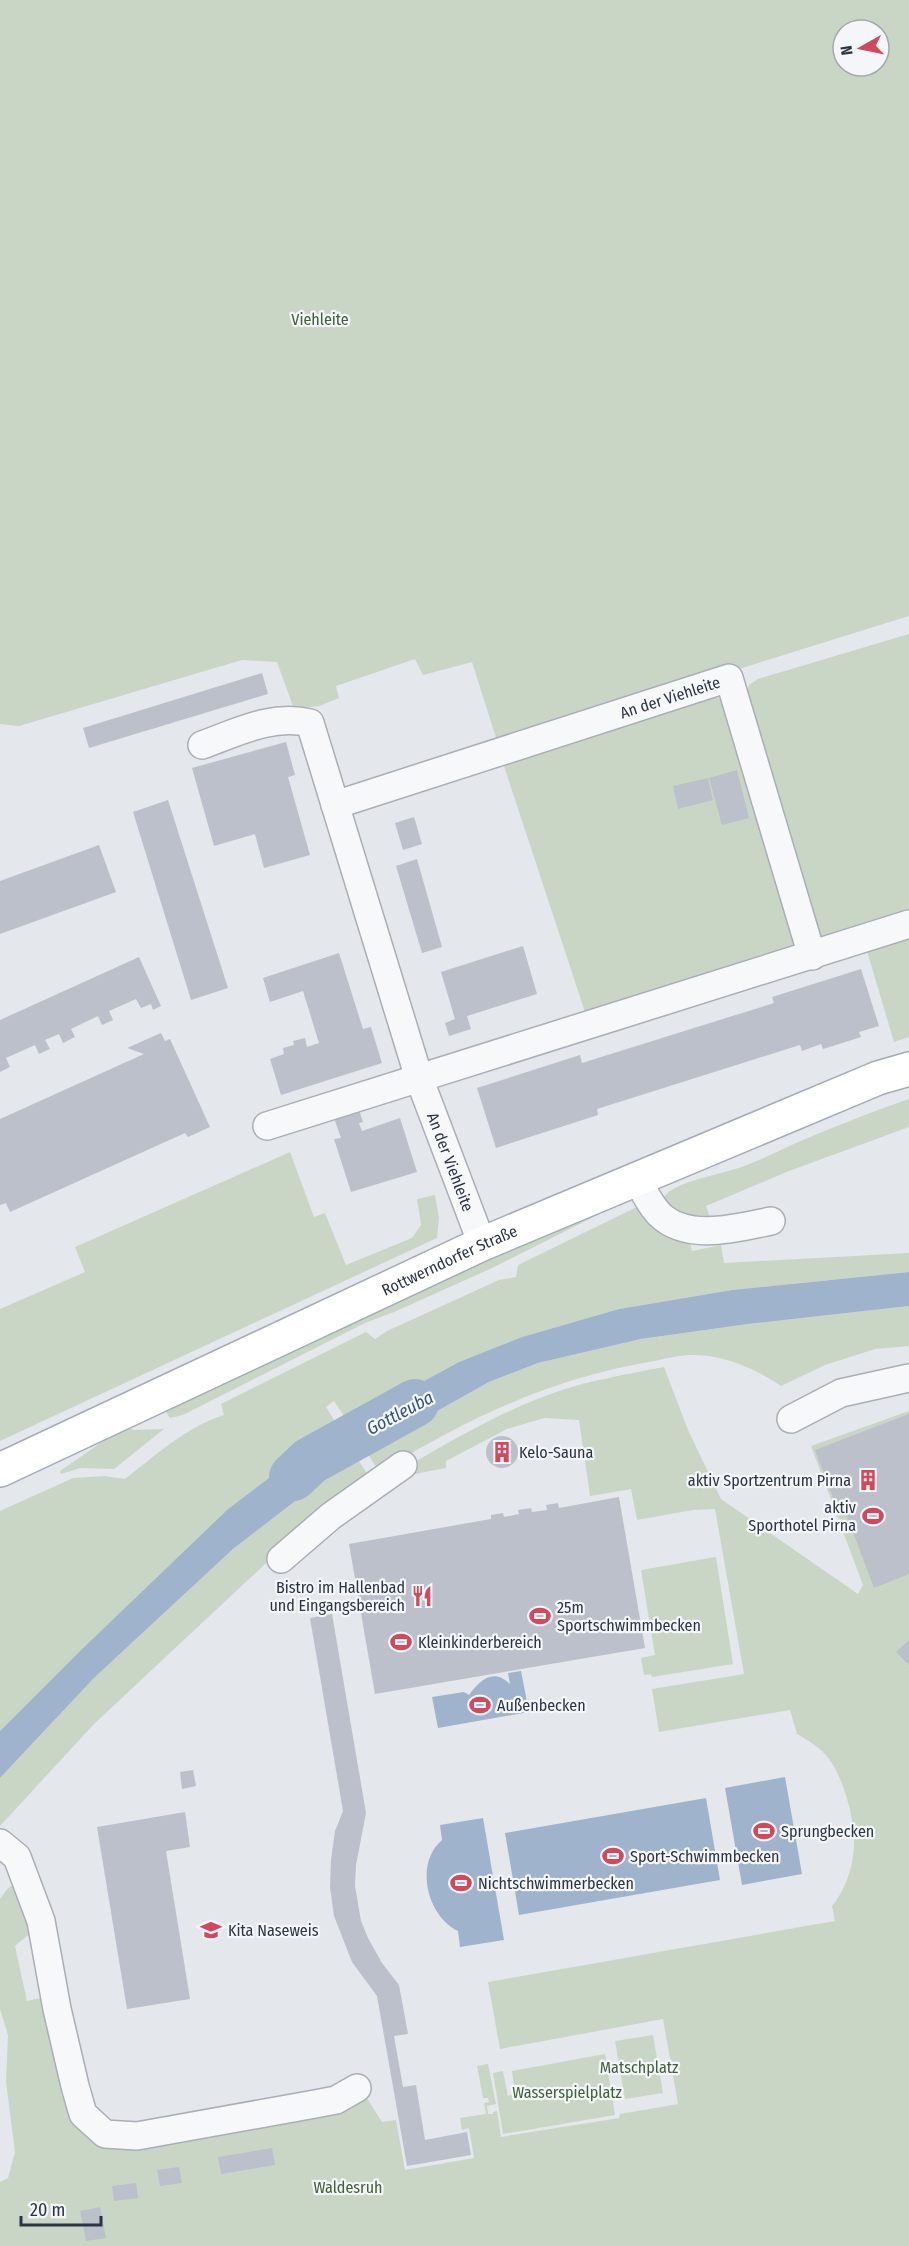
<svg xmlns="http://www.w3.org/2000/svg" width="909" height="2246" viewBox="0 0 909 2246" font-family="'Fira Sans Condensed',sans-serif">
<style>
.green{fill:#c9d6c5;fill-rule:evenodd}
.water{fill:#9fb4cc}
.lines{fill:none;stroke-linecap:round;stroke-linejoin:round}
.river{stroke:#9fb4cc;stroke-width:48}
.building{fill:#bbc0ca}
.minor-casing{stroke:#a9aeb7;stroke-width:30}
.major-casing{stroke:#a3abb8;stroke-width:36}
.minor{stroke:#f7f8fa;stroke-width:27}
.major{stroke:#fff;stroke-width:33}
.labels{text-anchor:middle;dominant-baseline:central;stroke-width:4.5;stroke-linejoin:round;paint-order:stroke}
.park-label{font-size:16px;fill:#3f6138;stroke:#f4f6f9}
.street-label{font-size:16px;fill:#2b3445;stroke:#f4f6f9}
.poi-label{font-size:16px;fill:#2b3445;stroke:#f4f6f9;text-anchor:start}
.water-label{font-size:18px;font-style:italic;fill:#34527a;stroke:#f4f6f9}
</style>
<rect width="100%" height="100%" fill="#e4e7ec"/>
<path class="green" d="M0,0H909V616L498,744L472,662L423,675L415,659L336,686L339,698L319,706L294,709L277,662L242,660L19,726L0,724ZM843,30H879V66H843Z
M909,634V912L816,941L746,696L749,685L758,679Z
M699,696L715,697L728,702L800,945L585,1012L502,760Z
M909,938V1037L894,1042L867,951Z
M909,1099V1127L789,1171L706,1206L711,1220L686,1219L665,1201L664,1197C673,1183 715,1175 732,1170C757,1163 781,1149 805,1139C839,1125 874,1111 909,1099Z
M290,1152L314,1217L325,1213L346,1265L412,1238L421,1225L417,1199L435,1195L439,1218L437,1238L0,1441V1309L85,1272L75,1247Z
M627,1200L490,1269L394,1312L365,1323L183,1415L170,1418L164,1409L445,1278Z
M639,1206L689,1239L692,1251L721,1245L724,1263L909,1253V1272L732,1290L619,1309L522,1337L459,1362L348,1422L334,1401L326,1407L339,1428L306,1450L228,1509L81,1650L0,1731V1511L73,1478L104,1476L125,1479C156,1455 186,1427 224,1415L221,1404L366,1332L375,1339L387,1331L499,1280L516,1277L518,1265Z
M909,1306V1346L875,1349L825,1365L781,1386C756,1369 723,1354 692,1355C676,1355 658,1361 643,1363C541,1382 467,1420 379,1472L366,1451L489,1382L538,1363L641,1339L748,1324Z
M664,1367L688,1430L721,1499L858,1594L863,1585L811,1446L909,1411V2246H0V2182L8,2178L15,2152L6,2082L8,2035L0,2009V1899L7,1889L14,1884L33,1931L15,1946L27,2001L49,1996L92,2137L363,2092L382,2122L396,2120L405,2170L474,2158L469,2128L462,2130L460,2118L486,2114L484,2103L489,2102L488,2098H483L477,2066L488,2064L496,2104L487,2106L488,2114H493V2112L497,2111L501,2137L619,2118L620,2114L678,2104L663,2019L500,2049L488,1982L835,1921L832,1906C846,1890 854,1864 854,1842C855,1820 843,1777 829,1759C820,1747 809,1741 797,1734L790,1710L659,1732L652,1689L744,1674L715,1509L693,1510L637,1520L631,1489L590,1496L579,1420L544,1418L507,1429L446,1461V1468L405,1476L403,1469C452,1440 502,1411 556,1392C591,1380 628,1374 664,1367Z
M125,1426L134,1430L164,1429L114,1469L80,1468L61,1474L60,1471Z
M355,1455L370,1478L278,1552L94,1724L0,1826V1778L94,1678L233,1549Z
M716,1557L733,1664L652,1677L651,1674L644,1675L641,1658L655,1655L641,1570Z
M653,2035L663,2093L625,2099L615,2041Z
M605,2054L615,2115L503,2134L493,2073L503,2071L508,2096L515,2094L512,2071Z"/>
<path class="water" d="M909,1272V1306L748,1324L641,1339L538,1363L489,1382L366,1451L348,1422L459,1362L522,1337L619,1309L732,1290Z
M339,1428L355,1455L233,1549L94,1678L0,1778V1731L81,1650L228,1509L306,1450Z
M521,1671L529,1712L438,1728L432,1697L464,1692L469,1695C479,1681 493,1667 510,1684L508,1673Z
M785,1777L802,1874L742,1885L725,1788Z
M706,1798L720,1880L519,1915L505,1833Z
M483,1818L504,1940L460,1947L458,1931C427,1916 414,1864 442,1840L440,1825Z"/>
<g class="lines">
<path class="river" d="M293,1477L310,1461L415,1403"/>
</g>
<path class="building" d="M262,673L268,694L89,748L83,728Z
M286,742L295,775L288,777L310,855L264,868L255,834L214,846L192,768Z
M737,770L749,818L722,825L709,778Z
M708,778L713,800L678,809L673,786Z
M168,800L228,988L191,1000L133,812Z
M414,817L422,844L403,850L395,823Z
M99,845L116,892L0,934V881Z
M417,859L442,947L422,953L396,866Z
M523,946L537,994L467,1016L471,1029L449,1036L445,1023L455,1019L441,972Z
M339,953L363,1029L371,1027L382,1063L281,1095L270,1059L284,1054L283,1048L294,1045L293,1041L305,1038L307,1047L319,1043L303,991L270,1002L263,978Z
M139,957L161,1006L153,1010L151,1004L141,1008L136,999L109,1011L113,1020L102,1025L98,1016L71,1029L75,1037L63,1043L59,1034L45,1040L50,1049L39,1054L35,1045L6,1058L10,1067L0,1072V1020Z
M861,969L879,1026L859,1032L861,1037L823,1049L821,1044L802,1051L800,1045L597,1109L598,1115L496,1148L477,1088L580,1055L582,1063L774,1003L772,997Z
M161,1033L165,1041L170,1039L210,1127L188,1137L185,1133L10,1212L6,1203L0,1205V1119L144,1054L127,1048Z
M359,1110L363,1122L359,1123L362,1131L400,1118L417,1172L351,1192L334,1139L341,1138L334,1118Z
M909,1414V1574L874,1588L845,1511L839,1513L815,1450Z
M486 1452a16 16 0 1 1 32 0a16 16 0 1 1-32 0Z
M619,1497L645,1648L375,1694L349,1544L491,1519V1515L503,1513L504,1517L519,1514L518,1510L531,1508L532,1512L547,1510L546,1505L558,1503L559,1508Z
M332,1614L366,1813L356,1865L355,1886L361,1921L368,1938L382,1963L399,1985L408,2034L394,2036L403,2087L416,2085L425,2140L467,2132L471,2155L407,2166L377,1996L352,1962L334,1916L330,1887L331,1860L335,1831L343,1811L310,1618Z
M909,1640V1665L896,1652Z
M193,1770L196,1786L182,1789L180,1772Z
M185,1812L190,1847L166,1851L190,1999L127,2009L97,1827Z
M272,2148L275,2165L221,2174L218,2157Z
M179,2167L182,2183L160,2186L157,2170Z
M136,2183L138,2198L114,2201L112,2186Z
M100,2207L106,2238L86,2241L80,2211Z"/>
<g class="lines">
<defs>
<g id="minor">
<path id="s1" d="M202,745C238,732 272,714 310,723L419,1078L482,1244"/>
<path id="s2" d="M335,805L729,678L812,956"/>
<path d="M267,1126L909,924"/>
<path d="M637,1178C643,1191 650,1204 659,1214C687,1242 737,1228 771,1221"/>
<path d="M791,1419L841,1393L909,1378"/>
<path d="M281,1559L331,1516L403,1465"/>
<path d="M0,1843L17,1857L41,1921L57,2009L75,2086L83,2114L105,2134L137,2136L315,2104L336,2100L357,2088"/>
</g>
<g id="major">
<path id="s3" d="M0,1470L482,1244L878,1078L909,1069"/>
</g>
</defs>
<use href="#minor" class="minor-casing"/>
<use href="#major" class="major-casing"/>
<use href="#minor" class="minor"/>
<use href="#major" class="major"/>
</g>
<defs>
<symbol id="building-bare" viewBox="-9 -9 18 18"><path d="M-4-6H4V6H1V3H-1V6H-4ZM-2.5-4.3h1.7v1.8h-1.7ZM.8-4.3h1.7v1.8H.8ZM-2.5-1h1.7V.8h-1.7ZM.8-1h1.7V.8H.8Z" fill="#d1495b" stroke="#f4f6f9" stroke-width="2.5" paint-order="stroke"/></symbol>
<symbol id="stadium-bare" viewBox="-9 -9 18 18"><path d="M0-5a6.5 5 0 1 0 0 10a6.5 5 0 1 0 0-10ZM-3.5-1.8h7v3.6h-7Z" fill="#d1495b" stroke="#f4f6f9" stroke-width="2.5" paint-order="stroke"/></symbol>
<symbol id="restaurant-bare" viewBox="-9 -9 18 18"><path d="M-5-6h1v4h1v-4h1v4h1v-4h1v5L-1.5 .5V6h-2V.5L-5-1ZM5-6V6H3V1.5H1.5Q1.5-4 5-6Z" fill="#d1495b" stroke="#f4f6f9" stroke-width="2.5" paint-order="stroke"/></symbol>
<symbol id="school-bare" viewBox="-9 -9 18 18"><path d="M0-5L7-2L0 1L-7-2ZM-4 1L0 2.5L4 1V4Q0 6-4 4Z" fill="#d1495b" stroke="#f4f6f9" stroke-width="2.5" paint-order="stroke"/></symbol>
</defs>
<g fill-rule="evenodd">
<use href="#building-bare" x="487" y="1437" width="30" height="30"/>
<use href="#building-bare" x="853" y="1465" width="30" height="30"/>
<use href="#stadium-bare" x="858" y="1501" width="30" height="30"/>
<use href="#restaurant-bare" x="407" y="1581" width="30" height="30"/>
<use href="#stadium-bare" x="525" y="1601" width="30" height="30"/>
<use href="#stadium-bare" x="386" y="1627" width="30" height="30"/>
<use href="#stadium-bare" x="465" y="1690" width="30" height="30"/>
<use href="#stadium-bare" x="749" y="1816" width="30" height="30"/>
<use href="#stadium-bare" x="598" y="1841" width="30" height="30"/>
<use href="#stadium-bare" x="446" y="1868" width="30" height="30"/>
<use href="#school-bare" x="196" y="1915" width="30" height="30"/>
</g>
<g class="labels">
<g class="park-label">
<text x="320" y="319">Viehleite</text>
<text x="639" y="2067">Matschplatz</text>
<text x="567" y="2092">Wasserspielplatz</text>
<text x="348" y="2187">Waldesruh</text>
</g>
<g class="street-label">
<text stroke="none"><textPath href="#s2" startOffset="352">An der Viehleite</textPath></text>
<text stroke="none"><textPath href="#s1" startOffset="573">An der Viehleite</textPath></text>
<text stroke="none"><textPath href="#s3" startOffset="496">Rottwerndorfer Straße</textPath></text>
</g>
<g class="poi-label">
<text x="519" y="1452">Kelo-Sauna</text>
<text x="851" y="1480" text-anchor="end">aktiv Sportzentrum Pirna</text>
<text x="856" y="1507" text-anchor="end">aktiv<tspan x="856" dy="18">Sporthotel Pirna</tspan></text>
<text x="405" y="1587" text-anchor="end">Bistro im Hallenbad<tspan x="405" dy="18">und Eingangsbereich</tspan></text>
<text x="557" y="1607">25m<tspan x="557" dy="18">Sportschwimmbecken</tspan></text>
<text x="418" y="1642">Kleinkinderbereich</text>
<text x="497" y="1705">Außenbecken</text>
<text x="781" y="1831">Sprungbecken</text>
<text x="630" y="1856">Sport-Schwimmbecken</text>
<text x="478" y="1883">Nichtschwimmerbecken</text>
<text x="228" y="1930">Kita Naseweis</text>
</g>
<g class="water-label">
<text transform="translate(400 1413) rotate(-28)">Gottleuba</text>
</g>
</g>
<g transform="translate(861 48) rotate(261)"><circle r="28" fill="#f4f6f9" stroke="#a4a8b1" stroke-width="1.5"/>
<path d="M0-4.5L10 22L0 15L-10 22Z" fill="#d1495b"/>
<text y="-9" font-size="16" font-weight="bold" text-anchor="middle" fill="#2b3445">N</text>
</g>
<path d="M21 2216v9h80v-9" fill="none" stroke="#2b3445" stroke-width="3"/>
<text x="30" y="2216" font-size="18" fill="#2b3445" stroke="#f4f6f9" stroke-width="4.5" paint-order="stroke">20 m</text>
</svg>
